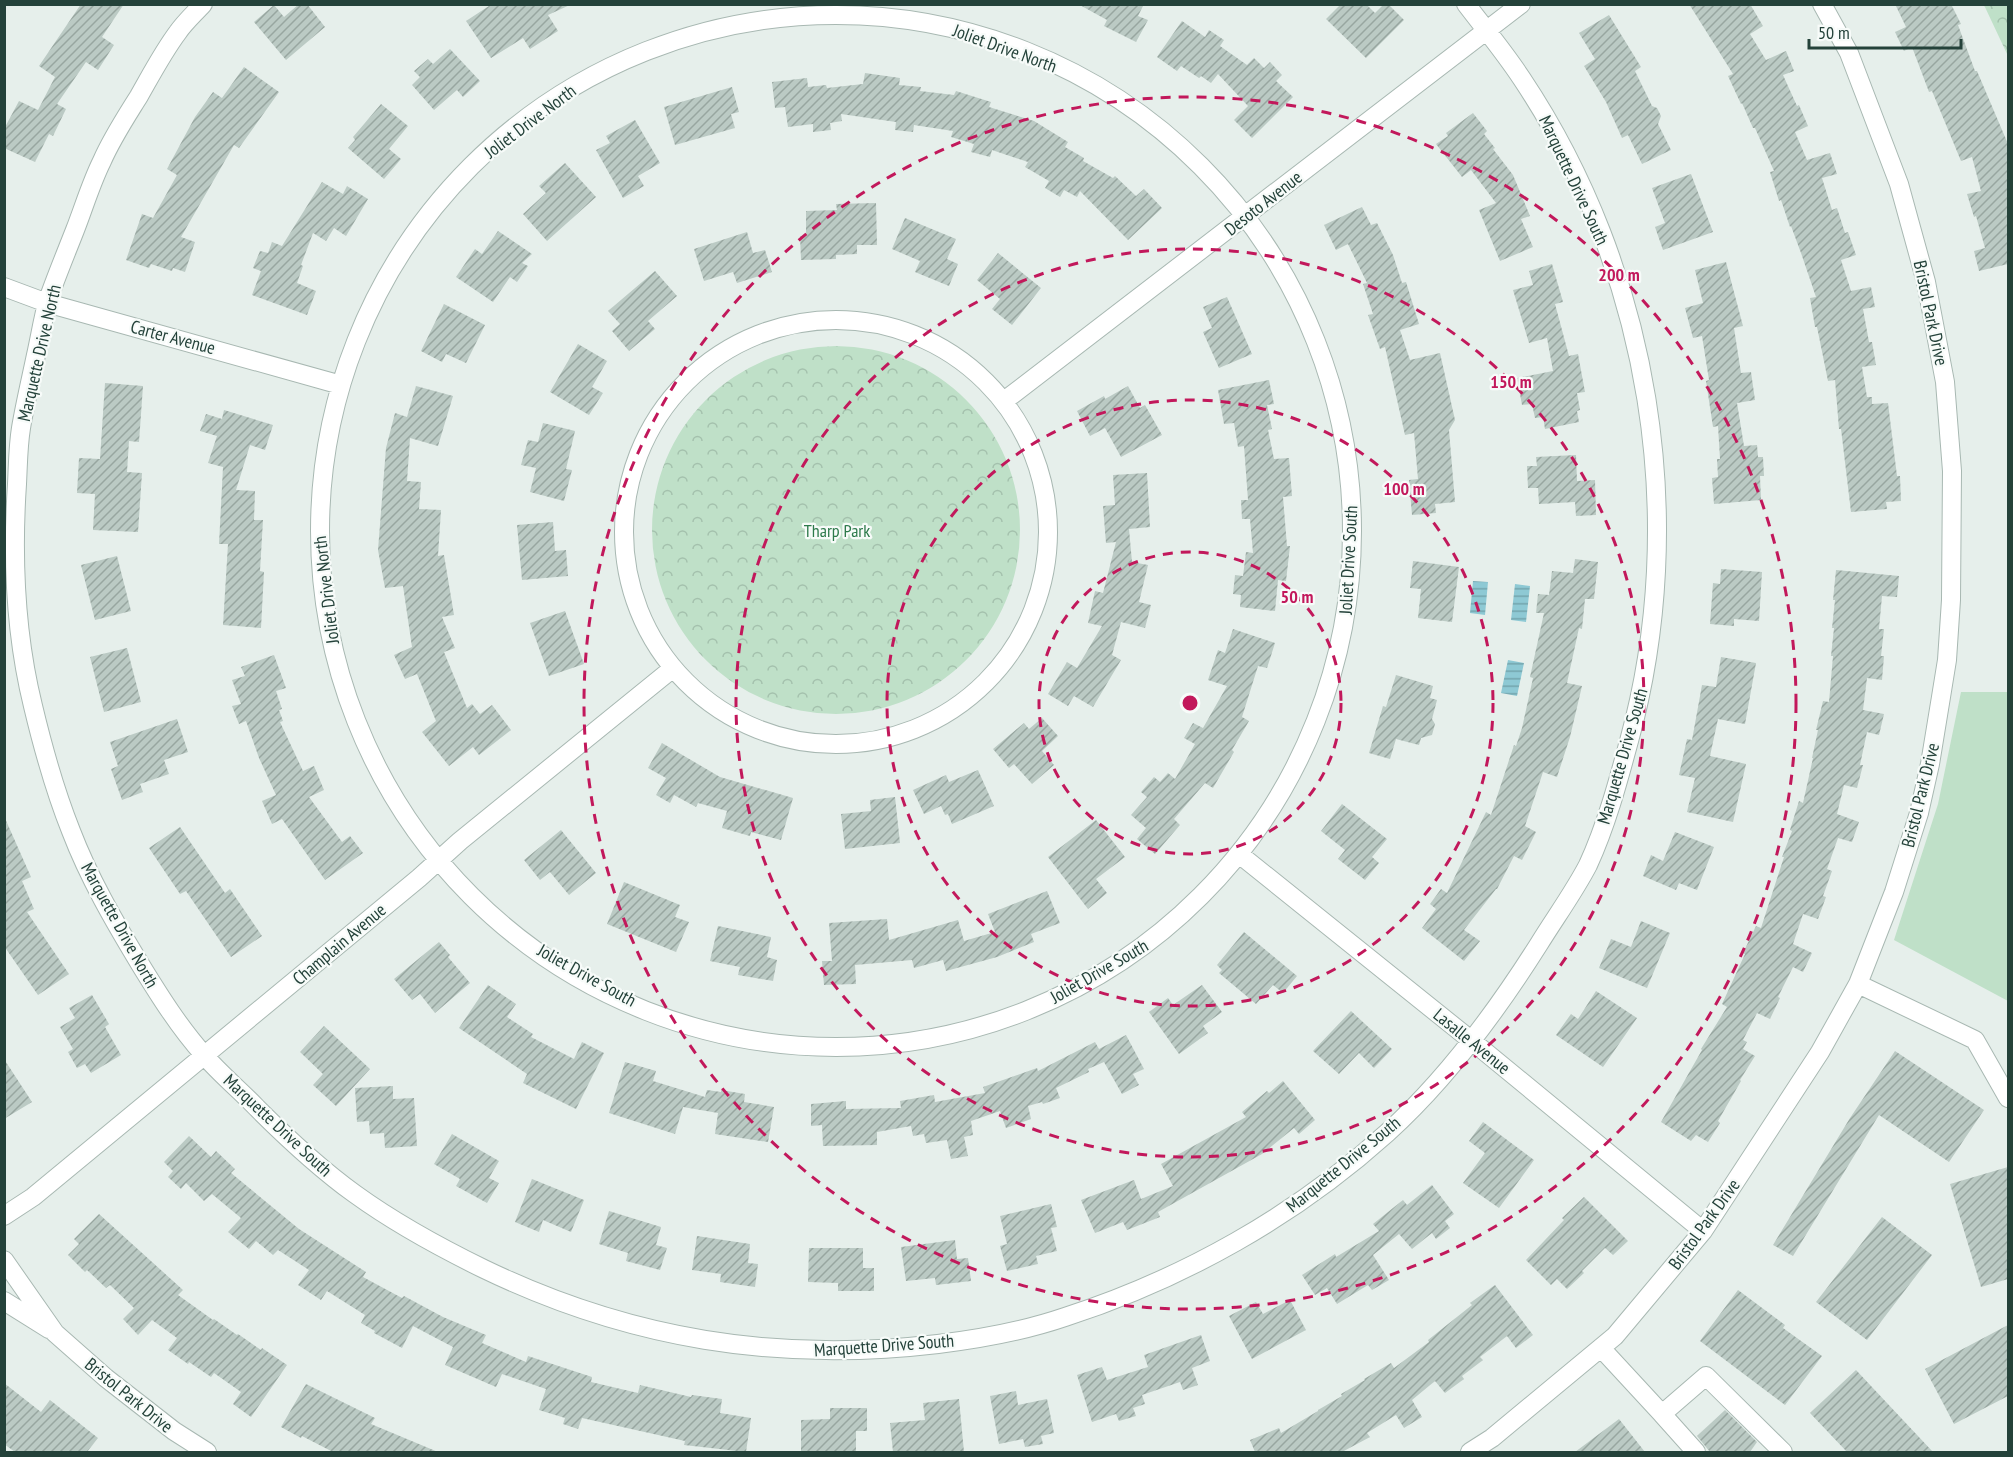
<svg xmlns="http://www.w3.org/2000/svg" width="2013" height="1457" viewBox="0 0 2013 1457" font-family="'PT Sans Narrow',sans-serif">
<style>
.grass{fill:#bfe0c8}
.park{fill:url(#park-crowns)}
.water{fill:url(#water-rules)}
.building{fill:url(#building-hatch)}
.lines{fill:none;stroke-linecap:round;stroke-linejoin:round}
.minor-casing{stroke:#a8b8b2;stroke-width:20}
.minor{stroke:#fff;stroke-width:18}
.ring{fill:none;stroke:#c2185b;stroke-width:3;stroke-dasharray:10 8}
.labels{text-anchor:middle;dominant-baseline:central;stroke-width:4.5;stroke-linejoin:round;paint-order:stroke}
.street-label{font-size:18px;fill:#24423a;stroke:#f7fbf9}
.park-label{font-size:18px;fill:#2d7a4b;stroke:#f7fbf9}
.centre{fill:#c2185b;stroke:#f7fbf9;stroke-width:3}
.ring-label{font-size:18px;text-anchor:middle;font-weight:bold;fill:#c2185b;stroke:#f7fbf9;stroke-width:4.5;stroke-linejoin:round;paint-order:stroke}
</style>
<defs>
<pattern id="park-crowns" width="20" height="18" patternUnits="userSpaceOnUse" patternTransform="scale(1.5)"><rect width="20" height="18" fill="#bfe0c8"/><path d="M2 6a3 3 0 1 1 6 0M12 15a3 3 0 1 1 6 0" fill="none" stroke="#a4c1ad"/></pattern>
<pattern id="water-rules" width="6" height="5" patternUnits="userSpaceOnUse" patternTransform="scale(1.5)"><rect width="6" height="5" fill="#8ec9d4"/><path d="M0 2.5h6" fill="none" stroke="#74a5ad"/></pattern>
<pattern id="building-hatch" width="6" height="6" patternUnits="userSpaceOnUse" patternTransform="scale(1.5)"><rect width="6" height="6" fill="#bbcac4"/><path d="M-1 1l2-2M0 6l6-6M5 7l2-2" fill="none" stroke="#98a6a0"/></pattern>
</defs>
<rect width="100%" height="100%" fill="#e6efeb"/>
<path class="grass" d="M1961,692H2008V1001L1894,940L1938,804Z"/>
<path class="park" d="M1984,5H2008V56Z
M652 530a184 184 0 1 1 368 0a184 184 0 1 1-368 0Z"/>
<path class="water" d="M1473,581L1488,582L1485,615L1470,613Z
M1515,584L1530,586L1526,622L1511,620Z
M1508,660L1524,663L1517,696L1501,693Z"/>
<path class="building" d="M81,4H124L102,37L114,45L98,70L86,62L57,104L66,109L53,136L49,134L35,162L4,148V129L19,101L38,110L55,77L39,66Z
M299,4H307L325,27L286,60L254,22L274,5L284,17Z
M492,4H572L548,15L558,31L530,49L523,38L491,58L466,21Z
M1078,4H1144L1138,16L1148,20L1136,42L1104,26L1107,20Z
M1341,4H1366L1375,13L1384,4H1388L1404,20L1366,58L1326,19Z
M1689,4H1750L1763,26L1750,34L1766,60L1786,51L1794,71L1783,75L1797,106L1799,105L1808,126L1795,132L1807,160L1830,153L1837,174L1822,178L1832,210L1837,208L1845,233L1848,232L1856,255L1841,260L1851,291L1871,287L1875,307L1863,309L1869,342H1872L1876,365L1862,367L1867,397H1872V404L1888,403L1897,476H1900L1901,501L1886,502L1887,509L1851,512L1841,429H1839L1835,380L1828,381L1817,327H1815L1810,298L1816,297L1801,253L1791,226L1790,227L1781,200L1779,201L1770,172L1774,171L1755,128H1753L1742,103L1741,104L1728,76L1733,74Z
M1895,4H1951L1961,24L1958,25L1975,71H1977L2008,144V264L1979,271L1974,251L1985,248L1976,216L1974,217L1967,194L1981,191L1972,157L1961,161L1932,91L1929,92L1912,47L1904,51L1895,32L1906,27Z
M1609,15L1641,67L1635,71L1652,106L1657,108L1661,116L1658,124L1671,150L1642,164L1628,135L1622,138L1606,102L1584,66L1595,59L1579,33Z
M1182,21L1205,37L1209,30L1224,40L1220,46L1247,65L1254,58L1264,68L1270,62L1282,75L1276,81L1293,97L1252,138L1234,120L1248,106L1218,74L1211,83L1201,76L1199,78L1181,66L1177,71L1157,57Z
M450,49L480,81L463,97L457,90L434,110L412,85L420,77L414,71L428,59L433,64Z
M244,67L279,92L239,148L234,145L181,237L195,242L185,272L173,268L172,271L151,264L149,268L126,260L142,214L153,218L177,175L167,169L195,117L213,92L222,98Z
M865,73L900,78L899,85L921,87L920,91L954,95L956,91L991,102L989,107L1034,121L1068,142L1065,147L1084,158L1083,161L1113,178L1115,176L1136,196L1144,189L1162,208L1128,240L1080,191L1077,197L1064,190L1060,197L1045,188L1049,181L1025,167L1028,162L992,150L990,157L971,152L974,144L951,137L953,131L914,125L913,132L895,130L896,122L841,114L842,121L830,123L831,130L813,132V124L788,127L785,107L775,108L772,82L807,78L808,87L826,85L827,88L863,84Z
M732,87L739,112L731,114L735,128L675,145L664,107Z
M381,104L408,126L389,149L401,159L384,179L348,148L355,140L353,137Z
M1473,113L1487,131L1484,134L1495,148L1493,149L1513,175L1530,216L1521,219L1533,247L1500,261L1479,210L1496,203L1471,170L1462,177L1436,144L1448,136L1446,133Z
M635,120L660,163L638,176L644,186L623,198L596,150L610,143L606,136Z
M565,163L596,197L547,241L523,214L546,193L539,186Z
M1691,174L1713,232L1663,250L1655,227L1665,223L1652,188Z
M322,182L343,194L347,186L368,199L346,236L334,228L326,241L313,233L301,265L303,266L297,283L316,291L307,315L252,295L261,271L253,268L260,251L268,253L272,242L282,246Z
M876,203L877,245H857V254L836,255V259L801,260L800,236H806V211L837,210L836,204Z
M1362,207L1371,225L1377,223L1393,255L1402,283L1406,282L1419,324L1400,330L1410,360L1440,353L1455,420L1449,430L1455,502L1435,504L1436,513L1412,515L1409,480L1418,479L1414,433L1405,435L1385,347L1380,349L1368,315L1373,314L1363,284L1367,283L1348,244L1336,250L1324,225Z
M905,218L956,239L947,259L958,264L949,286L915,272L920,261L892,249Z
M498,231L532,254L522,263L528,266L517,282L510,277L493,302L456,277L475,249L482,254Z
M747,232L753,253L765,250L772,272L737,283L733,272L704,281L694,249Z
M998,253L1041,288L1012,325L992,309L1000,299L977,280Z
M1726,262L1743,326L1734,328L1741,373L1751,372L1755,400L1737,403L1744,446L1757,445L1758,457H1763L1764,476H1760L1761,500L1714,504L1712,478L1718,477L1717,459H1720L1718,426L1713,427L1706,381L1709,380L1702,336L1693,338L1685,308L1703,303L1695,270Z
M1552,264L1563,302L1555,304L1569,356L1578,354L1585,392L1577,393L1580,410L1577,411L1579,422L1545,429L1543,417L1535,418L1532,404L1522,405L1517,378L1553,371L1547,338L1529,343L1513,290L1533,285L1529,271Z
M655,271L677,296L648,321L655,329L629,351L612,331L620,324L608,311Z
M1227,297L1252,354L1219,368L1203,332L1212,328L1203,307Z
M444,304L485,325L466,363L446,354L442,362L421,351Z
M578,344L607,361L592,387L603,393L589,415L550,392Z
M1269,380L1274,404L1267,405L1272,429L1268,430L1274,459L1289,458L1292,496L1283,497L1287,546H1290L1286,581L1278,580L1275,611L1240,607L1241,595L1233,594L1235,575L1243,576L1246,552L1253,553L1250,519H1242L1241,500H1248L1244,446L1238,447L1234,423L1224,424L1218,390Z
M105,383L143,386L139,442L129,441L127,472L142,473L138,532L93,530L95,494L77,493L79,458L100,459Z
M416,386L453,396L438,446L410,438L407,481L421,482L419,509L441,510L438,556L444,555L454,615L442,617L455,648L444,652L467,708L472,704L480,714L492,705L511,730L479,755L473,747L449,766L422,732L436,721L417,674L405,679L394,655L412,647L403,586L385,588L378,550L386,448L395,413L407,417Z
M1128,386L1140,408L1145,405L1162,435L1121,457L1105,428L1090,436L1077,411L1104,396L1105,399Z
M224,410L273,425L265,450L250,445L236,490L255,491L254,520H263L260,571L264,572L261,628L223,625L228,544H219L223,467L208,463L217,436L200,431L206,414L222,419Z
M543,423L575,431L566,469L572,470L564,501L530,492L536,468L521,465L528,440L538,442Z
M1576,455L1577,481L1595,480L1596,515L1576,516L1575,502L1539,504L1538,488H1528L1527,466H1537L1536,457Z
M1147,473L1150,527L1129,529L1132,562L1148,565L1139,602L1151,605L1145,628L1121,622L1112,655L1121,660L1093,707L1074,696L1068,706L1048,694L1067,662L1077,668L1102,626L1088,623L1095,591L1103,593L1116,542L1106,543L1103,506L1115,505L1113,475Z
M553,522L555,551L566,550L568,576L522,580L517,525Z
M117,556L131,611L95,620L81,565Z
M1575,559L1598,562L1594,599H1585L1582,629L1579,628L1567,683L1582,686L1570,737L1557,777L1543,772L1525,826L1536,832L1522,860L1514,856L1497,889H1496L1464,930L1480,941L1464,961L1422,928L1436,909L1430,904L1441,889L1447,893L1486,812L1491,815L1514,745L1516,746L1522,728L1533,678L1530,677L1544,613H1536L1538,594L1549,595L1552,571L1573,573Z
M1413,561L1459,567L1452,622L1418,618L1421,589L1410,588Z
M1721,569L1762,572L1759,621L1734,619V626L1710,624L1713,583L1720,584Z
M1836,570L1899,576L1897,597L1882,596L1879,629H1884L1881,656H1884L1882,680L1867,678L1863,710L1884,714L1879,735L1867,732L1860,765H1863L1857,788L1844,785L1837,814L1859,822L1852,842L1838,838L1827,869L1832,871L1823,896L1826,897L1818,919L1803,914L1793,944L1812,953L1803,972L1793,967L1778,997L1780,998L1770,1019L1757,1013L1743,1040L1747,1042L1743,1049L1755,1056L1740,1080L1741,1081L1718,1121L1720,1123L1708,1142L1696,1135L1691,1141L1661,1122L1702,1050L1701,1049L1727,1007L1722,1004L1745,954L1743,953L1756,926L1761,928L1784,857H1782L1792,831L1790,830L1799,801L1803,803L1813,758H1812L1818,730H1816L1823,701L1829,702L1833,656H1831L1834,628H1832L1835,600H1833Z
M565,611L584,664L549,676L530,623Z
M1233,629L1275,643L1267,668L1258,666L1242,717L1249,721L1232,750L1234,752L1213,788L1205,783L1174,819L1180,825L1155,854L1137,839L1146,828L1131,815L1147,797L1141,792L1154,777L1160,782L1168,773L1175,779L1195,744L1184,738L1193,723L1203,728L1227,686L1208,680L1218,650L1225,653Z
M127,648L141,702L104,712L90,657Z
M274,655L286,688L276,691L282,709L279,710L283,721L280,722L303,771L314,766L324,790L309,797L342,842L350,836L363,853L325,880L282,819L272,824L262,801L276,795L259,758L246,721L239,724L232,706L241,704L232,680L245,676L241,667Z
M1721,657L1756,663L1745,724L1718,719L1710,756L1746,764L1733,822L1687,812L1695,778L1679,775L1687,739L1692,740L1702,685L1716,687Z
M1396,675L1433,686L1430,698L1437,700L1432,719L1435,724L1432,735L1421,738L1419,745L1396,739L1390,759L1369,753L1383,706L1386,707Z
M1042,718L1058,736L1042,751L1054,765L1032,784L1014,764L1009,768L993,749L1024,723L1029,729Z
M177,719L188,752L164,760L169,774L140,784L143,792L122,800L111,769L118,766L110,742Z
M662,743L720,777L793,798L781,840L751,832L750,836L722,828L727,811L698,803L696,807L674,795L670,803L656,795L666,778L648,768Z
M978,770L994,806L952,824L948,814L945,815L941,806L924,814L913,790L946,775L949,782Z
M895,797L900,843L845,849L841,814L871,811L870,800Z
M1342,804L1387,839L1372,857L1379,863L1365,880L1338,859L1345,850L1321,831Z
M4,816L31,877L22,881L34,909L27,912L69,974L38,995L4,946Z
M1096,820L1125,857L1096,879L1107,893L1088,909L1048,857Z
M180,827L225,893L230,889L262,936L231,957L186,891L180,894L149,848Z
M561,830L596,873L569,895L550,872L540,880L524,860Z
M1675,832L1714,847L1697,890L1679,883L1676,890L1643,876L1651,855L1663,861Z
M624,882L680,905L675,917L689,922L676,952L607,924Z
M1047,891L1060,923L1031,934L1034,942L997,957L946,971L943,960L914,968L912,960L855,965L856,984L824,985L822,961H832L829,923L887,919L889,940L958,920L964,941L995,932L988,914Z
M1641,921L1670,933L1647,988L1599,968L1611,939L1631,947Z
M718,926L771,937L767,957L777,960L773,981L738,975L740,967L710,961Z
M1244,932L1297,976L1283,993L1273,985L1256,1004L1219,973L1222,970L1217,965Z
M439,942L450,955L448,957L470,983L435,1013L420,994L412,1000L394,979Z
M488,985L516,1004L507,1017L533,1034L531,1037L574,1059L582,1042L604,1053L576,1109L523,1083L527,1074L459,1028Z
M1202,985L1222,1012L1203,1026L1208,1033L1179,1054L1149,1012L1168,998L1173,1005Z
M1596,991L1637,1018L1603,1067L1556,1035L1571,1014L1578,1019Z
M92,995L109,1024L105,1027L121,1055L91,1073L85,1064L77,1068L68,1052L73,1049L60,1027L75,1018L69,1008Z
M1351,1011L1392,1049L1374,1068L1359,1053L1339,1074L1313,1051Z
M324,1026L370,1069L336,1106L313,1085L323,1074L300,1052Z
M1126,1035L1144,1069L1133,1074L1139,1085L1122,1094L1104,1062L1088,1069L1089,1072L1056,1088L1060,1098L1043,1104L1042,1102L1028,1106L1031,1119L1006,1128L1000,1111L971,1121L973,1135L964,1137L968,1156L951,1159L947,1140L926,1143L924,1134L913,1136L911,1126L877,1132V1145L823,1146L822,1125L811,1126V1104L846,1101V1109L901,1108L900,1101L934,1095L935,1102L985,1093L983,1087L1037,1068L1038,1071L1095,1042L1099,1049Z
M1895,1051L1984,1110L1949,1162L1879,1115L1793,1256L1773,1245L1850,1118Z
M4,1059L32,1102L4,1119Z
M625,1062L656,1071L653,1081L705,1097L707,1090L721,1092V1090L745,1094L744,1102L774,1107L768,1142L715,1134L718,1113L683,1107L675,1134L609,1113Z
M1283,1081L1315,1120L1299,1134L1294,1128L1262,1154L1158,1212L1160,1217L1127,1230L1123,1222L1095,1233L1081,1200L1134,1180L1141,1199L1173,1186L1161,1164L1246,1117L1242,1112L1267,1091L1269,1093Z
M393,1086V1099L414,1098L417,1146L385,1148L384,1133L370,1134L369,1121L357,1122L355,1088Z
M1483,1122L1534,1160L1499,1208L1463,1183L1485,1153L1469,1141Z
M452,1134L499,1161L489,1178L499,1183L487,1203L456,1186L460,1179L434,1164Z
M189,1136L211,1157L216,1151L235,1169L231,1173L299,1229L366,1272L363,1277L402,1298L404,1296L443,1317L486,1335L482,1343L526,1362L528,1356L592,1377L591,1382L638,1393L640,1385L691,1397L692,1395L722,1399L720,1413L751,1418L746,1452L684,1445L685,1441L582,1418L578,1429L563,1424L565,1418L539,1410L546,1389L502,1374L496,1387L445,1365L453,1347L413,1326L402,1348L374,1333L375,1331L361,1323L365,1315L327,1291L321,1300L298,1285L309,1270L278,1250L273,1255L256,1241L249,1249L228,1232L241,1218L212,1194L204,1201L186,1183L181,1189L168,1177L173,1171L164,1162Z
M2008,1167V1279L1981,1287L1950,1184Z
M532,1179L584,1200L571,1232L543,1220L539,1232L515,1222Z
M1432,1185L1454,1214L1445,1221L1450,1228L1436,1239L1432,1233L1412,1249L1399,1234L1373,1255L1389,1280L1372,1290L1368,1285L1337,1304L1327,1288L1315,1295L1302,1275L1335,1254L1336,1257L1379,1231L1373,1224L1403,1200L1407,1205Z
M1584,1197L1628,1241L1613,1255L1605,1248L1582,1271L1584,1273L1567,1289L1557,1279L1551,1285L1526,1260L1564,1220L1562,1218Z
M1051,1204L1057,1227L1051,1228L1057,1251L1036,1256L1038,1264L1007,1271L1000,1246L1007,1244L1000,1216Z
M609,1211L661,1227L656,1245L667,1248L660,1270L626,1261L628,1253L599,1244Z
M99,1214L183,1290L178,1295L213,1320L214,1319L237,1335L238,1334L261,1350L262,1348L287,1365L251,1417L233,1404L241,1392L214,1373L211,1377L189,1362L188,1364L168,1350L177,1338L152,1320L138,1335L123,1319L134,1308L110,1285L106,1288L87,1270L85,1272L68,1255L79,1244L74,1239Z
M1882,1217L1932,1255L1867,1340L1816,1302Z
M697,1236L750,1244L748,1263L758,1264L755,1287L720,1282L721,1274L692,1270Z
M955,1240L957,1259L968,1258L971,1281L936,1285L935,1278L906,1281L901,1247Z
M809,1248H863V1268H874V1291H838V1283L808,1282Z
M1495,1285L1533,1335L1516,1348L1507,1336L1480,1357L1483,1360L1462,1376L1464,1379L1445,1393L1435,1381L1412,1400L1422,1417L1404,1428L1396,1415L1367,1433L1370,1437L1342,1452H1255L1250,1440L1279,1428L1281,1433L1318,1411V1410L1342,1396L1341,1394L1365,1380L1364,1379L1391,1363L1394,1368L1429,1342L1428,1340L1472,1305L1470,1303Z
M1738,1290L1785,1325L1783,1328L1822,1356L1785,1405L1700,1341Z
M1290,1300L1306,1330L1252,1359L1229,1316L1256,1302L1263,1314Z
M2008,1325V1396L1954,1424L1925,1369Z
M1201,1335L1210,1361L1192,1368L1198,1385L1183,1390L1180,1382L1142,1395L1145,1404L1133,1408L1136,1416L1119,1421L1116,1414L1092,1422L1077,1375L1102,1367L1107,1380L1148,1367L1144,1355Z
M1856,1370L1933,1452H1847L1810,1413Z
M4,1383L41,1412L50,1400L98,1438L87,1452H15L4,1444Z
M306,1384L375,1418L371,1424L438,1452H333L302,1436L301,1438L281,1427Z
M1016,1391L1018,1405L1047,1399L1054,1433L1041,1436L1043,1444L1025,1447L1023,1439L999,1444L990,1396Z
M959,1399L964,1452H893L890,1423L925,1420L923,1403Z
M830,1408H867V1431H856V1452H801V1420L830,1419Z
M1725,1410L1757,1442L1750,1452H1710L1697,1436Z
M1619,1419L1645,1452H1575Z"/>
<g class="lines">
<defs>
<path id="minor" d="M203,4C194,14 185,22 178,32C163,52 151,75 139,96C126,117 112,138 102,161C91,183 84,207 75,230C66,253 56,277 48,300C43,318 40,337 36,355C31,379 25,404 21,428C18,446 18,465 17,484C12,559 15,633 33,706C43,748 55,791 71,831C89,878 114,921 140,964C159,995 179,1027 204,1055C220,1074 240,1090 257,1108C288,1139 319,1168 355,1194C395,1223 439,1247 484,1269C629,1339 777,1363 938,1344C980,1339 1024,1331 1065,1317C1183,1279 1295,1216 1387,1133C1447,1079 1496,1012 1539,944C1555,918 1574,892 1588,865C1606,826 1618,782 1629,741C1690,519 1650,271 1522,79C1505,53 1485,29 1466,4
M320 531a516 516 0 1 1 1032 0a516 516 0 1 1-1032 0Z
M4,287L47,303L341,385
M624 532a212 212 0 1 1 424 0a212 212 0 1 1-424 0Z
M1004,401L1521,4
M1239,854L1472,1041L1703,1231
M1858,984L1975,1040L2008,1098
M4,1216L33,1197L419,878L460,841L672,669
M4,1260L55,1333L106,1378L174,1431L207,1452
M4,1301L49,1329
M1601,1348L1662,1414
M1470,1452L1492,1438L1615,1336L1703,1231L1820,1052L1858,984L1894,892L1919,813L1930,764L1941,697L1947,660L1951,600L1952,471L1945,382L1926,282L1899,184L1849,53L1822,4
M1696,1452L1662,1414L1706,1376L1783,1452"/>
</defs>
<use href="#minor" class="minor-casing"/>
<use href="#minor" class="minor"/>
</g>
<g class="ring">
<circle cx="1190" cy="703" r="151"/>
<circle cx="1190" cy="703" r="303"/>
<circle cx="1190" cy="703" r="454"/>
<circle cx="1190" cy="703" r="606"/>
</g>
<g class="labels">
<g class="street-label">
<text transform="translate(1005 48) rotate(20)">Joliet Drive North</text>
<text transform="translate(530 121) rotate(-37)">Joliet Drive North</text>
<text transform="translate(1574 180) rotate(65)">Marquette Drive South</text>
<text transform="translate(1263 203) rotate(-38)">Desoto Avenue</text>
<text transform="translate(1931 313) rotate(78)">Bristol Park Drive</text>
<text transform="translate(173 337) rotate(15)">Carter Avenue</text>
<text transform="translate(39 353) rotate(-77)">Marquette Drive North</text>
<text transform="translate(1348 560) rotate(-87)">Joliet Drive South</text>
<text transform="translate(326 590) rotate(-97)">Joliet Drive North</text>
<text transform="translate(1622 756) rotate(-74)">Marquette Drive South</text>
<text transform="translate(1920 795) rotate(-76)">Bristol Park Drive</text>
<text transform="translate(120 925) rotate(61)">Marquette Drive North</text>
<text transform="translate(339 944) rotate(-40)">Champlain Avenue</text>
<text transform="translate(1099 971) rotate(-30)">Joliet Drive South</text>
<text transform="translate(587 975) rotate(29)">Joliet Drive South</text>
<text transform="translate(1472 1041) rotate(39)">Lasalle Avenue</text>
<text transform="translate(278 1125) rotate(43)">Marquette Drive South</text>
<text transform="translate(1343 1164) rotate(-39)">Marquette Drive South</text>
<text transform="translate(1704 1224) rotate(-54)">Bristol Park Drive</text>
<text transform="translate(884 1345) rotate(-4)">Marquette Drive South</text>
<text transform="translate(129 1395) rotate(39)">Bristol Park Drive</text>
</g>
<g class="park-label">
<text x="837" y="530">Tharp Park</text>
</g>
</g>
<circle cx="1190" cy="703" r="9" class="centre"/>
<g class="ring-label">
<text x="1619" y="281">200 m</text>
<text x="1511" y="388">150 m</text>
<text x="1404" y="495">100 m</text>
<text x="1297" y="603">50 m</text>
</g>
<rect width="2013" height="1457" fill="none" stroke="#24423a" stroke-width="12"/>
<path d="M1809 39v9h152v-9" fill="none" stroke="#24423a" stroke-width="3"/>
<text x="1818" y="39" font-size="18" fill="#24423a" stroke="#f7fbf9" stroke-width="4.5" paint-order="stroke">50 m</text>
</svg>
